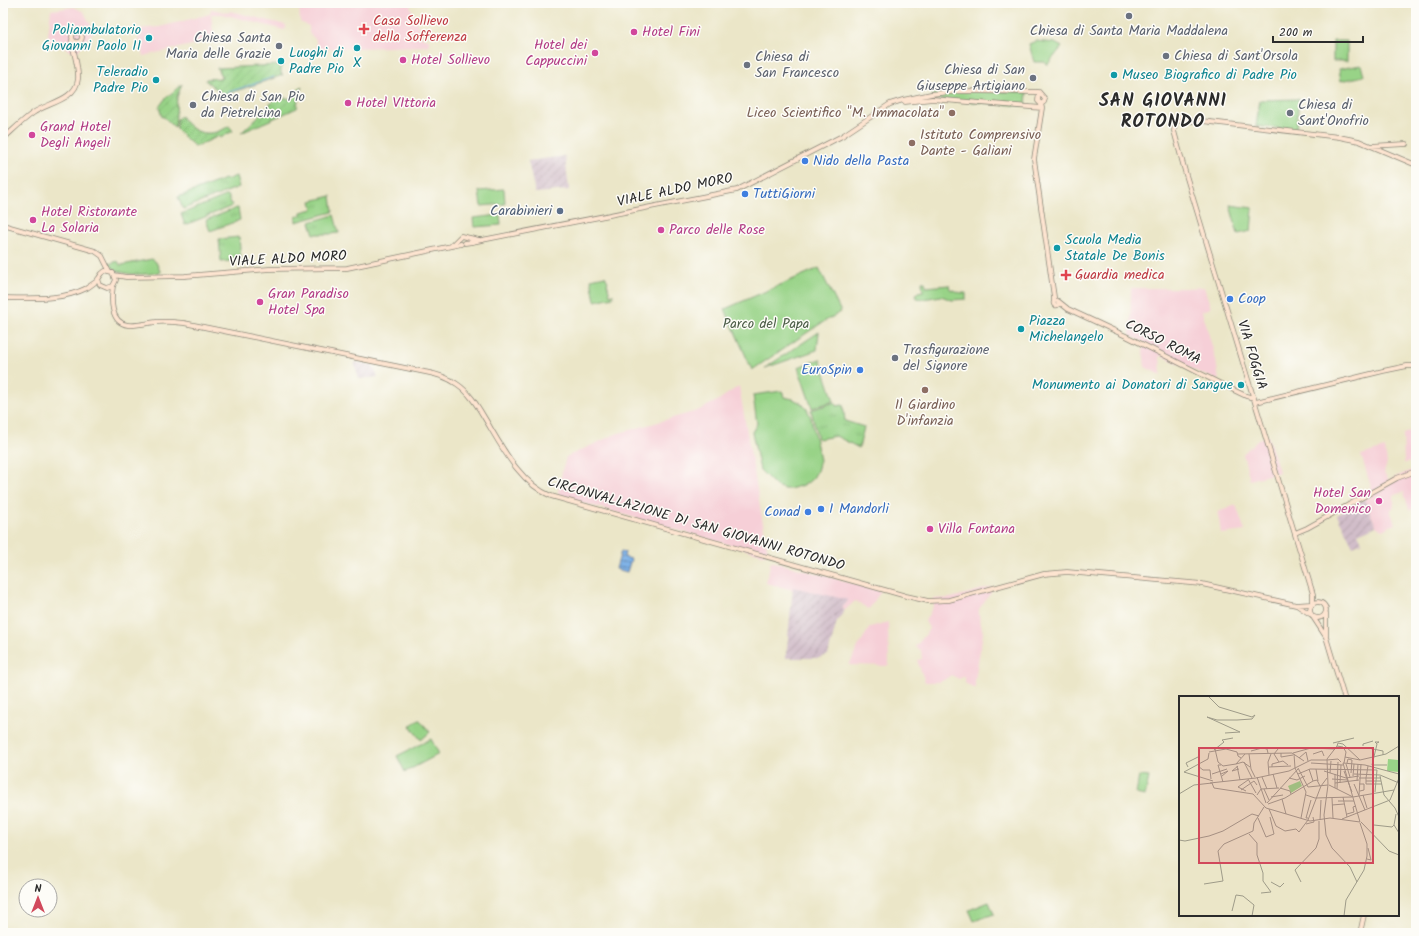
<svg xmlns="http://www.w3.org/2000/svg" width="1419" height="936" viewBox="0 0 1419 936" font-family="Kalam,sans-serif">
<style>
.built{fill:#f6cfd7}
.industrial{fill:url(#industrial-furrows)}
.grass{fill:url(#grass-tufts);stroke:#627f59}
.park{fill:#98d387;stroke:#627f59}
.garden{fill:url(#garden-furrows);stroke:#627f59}
.water{fill:url(#water-rules);stroke:#526c88}
.lines{fill:none;stroke-linecap:round;stroke-linejoin:round}
.stream{stroke:#78aee6;stroke-width:1}
.secondary-casing{stroke:#8b887a;stroke-width:5.5}
.secondary{stroke:#fde4d0;stroke-width:4}
.worship-dot{fill:#6b7280;stroke:#fdfcf7;stroke-width:1.5}
.health-dot{fill:#e0444e;stroke:#fdfcf7;stroke-width:1.5}
.hotel-dot{fill:#d1479c;stroke:#fdfcf7;stroke-width:1.5}
.culture-dot{fill:#0f9aa8;stroke:#fdfcf7;stroke-width:1.5}
.education-dot{fill:#8d6e63;stroke:#fdfcf7;stroke-width:1.5}
.shop-dot{fill:#3f7fe0;stroke:#fdfcf7;stroke-width:1.5}
.service-dot{fill:#5c6f8a;stroke:#fdfcf7;stroke-width:1.5}
.labels{text-anchor:middle;dominant-baseline:central;stroke-width:3;stroke-linejoin:round;paint-order:stroke}
.health-label{font-size:14px;fill:#be3a42;stroke:#fdfcf7;text-anchor:start}
.culture-label{font-size:14px;fill:#0d838f;stroke:#fdfcf7;text-anchor:start}
.worship-label{font-size:14px;fill:#5b616d;stroke:#fdfcf7;text-anchor:start}
.hotel-label{font-size:14px;fill:#b23c85;stroke:#fdfcf7;text-anchor:start}
.education-label{font-size:14px;fill:#785e54;stroke:#fdfcf7;text-anchor:end}
.shop-label{font-size:14px;fill:#366cbe;stroke:#fdfcf7;text-anchor:start}
.street-label{font-size:14px;fill:#2b2b2b;stroke:#fdfcf7}
.service-label{font-size:14px;fill:#4e5e75;stroke:#fdfcf7;text-anchor:end}
.park-label{font-size:14px;fill:#4c5d47;stroke:#fdfcf7}
.district-label{font-size:18px;font-weight:bold;letter-spacing:1px;fill:#2b2b2b;stroke:#fdfcf7}
.inset-road{fill:none;stroke:#9e9b89;stroke-width:1}
.view{fill:#d1495b;fill-opacity:0.15;stroke:#d1495b;stroke-width:2}
.inset-edge{fill:none;stroke:#2b2b2b;stroke-width:2}
</style>
<defs>
<pattern id="industrial-furrows" width="10" height="10" patternUnits="userSpaceOnUse"><rect width="10" height="10" fill="#d1bdc9"/><path d="M-1 1l2-2M0 10L10 0M9 11l2-2" fill="none" stroke="#aa9aa3"/></pattern>
<pattern id="grass-tufts" width="24" height="20" patternUnits="userSpaceOnUse"><rect width="24" height="20" fill="#98d387"/><path d="M3 7l-1-3M5 7V3M7 7l1-3M15 17l-1-3M17 17v-4M19 17l1-3" fill="none" stroke="#83b575"/></pattern>
<pattern id="garden-furrows" width="10" height="10" patternUnits="userSpaceOnUse"><rect width="10" height="10" fill="#98d387"/><path d="M-1 1l2-2M0 10L10 0M9 11l2-2" fill="none" stroke="#83b575"/></pattern>
<pattern id="water-rules" width="6" height="5" patternUnits="userSpaceOnUse"><rect width="6" height="5" fill="#78aee6"/><path d="M0 2.5h6" fill="none" stroke="#638ebb"/></pattern>
</defs>
<rect width="100%" height="100%" fill="#fdfcf7"/>
<filter id="ink" filterUnits="userSpaceOnUse"><feTurbulence type="fractalNoise" baseFrequency=".025" numOctaves="2"/><feDisplacementMap in="SourceGraphic" scale="8" xChannelSelector="R" yChannelSelector="G"/><feConvolveMatrix kernelMatrix="1 2 1 2 8 2 1 2 1" color-interpolation-filters="sRGB"/></filter>
<filter id="wash" filterUnits="userSpaceOnUse"><feTurbulence type="fractalNoise" baseFrequency=".012" numOctaves="4" result="noise"/><feDisplacementMap in="SourceGraphic" scale="16" xChannelSelector="R" yChannelSelector="G"/><feGaussianBlur stdDeviation="0.9" result="paint"/><feColorMatrix in="noise" values="0 0 0 0 0 0 0 0 0 0 0 0 0 0 0 0 0 1.4 0 .05"/><feComposite in="paint" operator="in"/></filter>
<g filter="url(#wash)">
<rect width="100%" height="100%" fill="#ebe6c8"/>
<path class="built" d="M299,3H410V5L422,37L429,40V46L319,49L316,47V40L309,33V26L300,22Z
M74,7L84,12L91,25L95,30L83,43L78,51L71,52L67,48L47,44L51,10Z
M211,9L229,13L230,11L286,25V28L284,30L222,14H211L214,40L143,56L136,29L160,27L210,14Z
M1204,287L1211,308L1202,311L1216,360L1219,381L1160,355L1161,375L1145,367L1143,350L1145,343L1130,335L1131,288H1185Z
M739,386L768,552L765,555L562,497L558,493L559,484L566,457L616,434L697,411L717,401Z
M1416,429V462L1404,463L1403,434Z
M1268,436L1279,472L1250,480L1243,454L1258,439Z
M1385,448L1387,463L1384,473L1389,480L1416,468V475L1412,476L1416,490V507L1409,510L1404,492L1394,495V504L1393,508L1390,510L1395,524L1382,530L1376,526L1364,499L1373,493L1361,455Z
M1236,505L1245,531L1221,534L1218,512Z
M771,561L881,591L869,609L855,601L845,610L842,607L847,602L793,588V590L766,583Z
M991,587L992,591L979,609V615L983,633L975,680V688H973L965,683V676L959,679L951,675L944,680L938,682H925L917,660L922,659L921,650L915,647L926,634L929,628L925,621L934,605L932,599L951,598Z
M888,622L889,666L849,665L859,645L870,627Z"/>
<path class="industrial" d="M565,156L569,190L535,193L528,161Z
M354,362L372,365L378,377L359,379Z
M1364,499L1376,526L1358,534L1362,542L1353,546L1337,515Z
M793,587L848,600L847,602L842,607L845,610L837,621L828,655L819,658H786Z"/>
<path class="grass" d="M236,176L239,187L183,209L178,197L225,179L226,180Z
M228,195L232,206L185,225L181,214Z
M331,196L333,212L296,222V217L301,215V212L313,209L311,201Z
M237,208H238L240,220L210,231L206,220Z
M334,215L339,233L329,234H314L310,222Z
M239,237L241,260L221,262L219,239Z
M835,402L836,406L843,405L845,421L864,427L859,448L836,436L818,439L811,410Z"/>
<path class="park" d="M1036,41L1055,43L1062,47L1047,65L1045,62H1034L1029,44Z
M1333,41H1347V61H1333Z
M1361,65L1364,76L1341,81L1339,69Z
M960,91L1027,92L1026,106L932,99L933,94Z
M1299,99L1296,130L1256,126L1260,100Z
M504,189L505,204L481,206L479,191Z
M1230,205L1253,208L1251,231L1238,234Z
M500,215L501,225L474,227L473,218Z
M152,259L156,262L160,271V273C143,274 121,278 109,264L118,261L120,265H122Z
M819,268L841,312L820,324L752,370L725,309Z
M605,276L608,282L607,283L610,295L613,294V297L595,301L591,279Z
M922,282H925L926,287L949,285L950,289L961,293H966V299L952,300L941,296L923,299L916,298L915,295L918,292L923,291Z
M819,332L817,350L765,368Z
M820,359L834,401L812,408L798,367Z
M782,391L784,397L793,399L801,403L807,409L811,418L820,460L817,471L813,478L806,484L790,489H784L776,486L760,470L752,432L757,424L753,395Z
M419,719L430,732L421,740L410,726Z
M431,739L439,754L405,772L397,756Z
M1139,776L1149,777L1145,796L1136,794Z
M989,902L994,914L974,921L969,910Z"/>
<path class="garden" d="M281,65V75H283L224,95L206,81V79L222,78L217,68Z
M182,84L177,97L175,128L164,117H162L159,107L165,99Z
M302,87L298,99L297,108L241,133C254,121 265,110 276,98C289,97 293,103 299,88Z
M181,116C193,135 211,138 229,126L233,131L220,138L219,136L197,146H194L177,130V119Z"/>
<path class="water" d="M621,551L625,552L624,557L631,559L627,572L616,569Z"/>
<g class="lines">
<path class="stream" d="M223,94L274,77"/>
</g>
</g>
<g filter="url(#ink)">
<g class="lines">
<defs>
<path id="secondary" d="M72 37a5 5 0 1 1 10 0a5 5 0 1 1-10 0Z
M1039,92L1038,101L1041,104L1042,108L1034,159L1054,297V302
M905,102L932,99L1042,108
M1179,116L1189,120
M3,139C13,130 23,120 33,113C47,103 76,100 78,79C79,66 73,53 72,40
M1371,146L1406,144
M3,225L95,251L102,256L110,272
M465,243L472,242L737,190L842,136L890,104L903,100L931,94L960,91L1039,92L1045,99L1044,102L1041,104
M451,246L461,236L479,240
M114,275L126,277L185,276L269,269L347,268L461,244
M113,286C111,299 110,323 128,325C137,326 147,323 156,322C166,321 175,322 184,323L425,372C437,374 447,377 457,384C469,392 477,405 484,417C501,445 519,483 551,496L906,596L928,601L949,600L1044,574L1067,572L1202,584L1296,605L1311,604
M3,298C31,298 61,301 87,288C90,286 94,283 97,281C100,277 100,274 105,271L113,273L116,280L113,286L107,288L100,285L98,279
M1053.5 303a2.5 2.5 0 1 1 5 0a2.5 2.5 0 1 1-5 0Z
M1058,301L1068,309L1128,337L1221,384L1246,396L1254,398
M1256,402L1383,371L1407,366H1416
M1295,533L1307,528L1397,478L1416,471
M1310 610a8 8 0 1 1 16 0a8 8 0 1 1-16 0Z
M1313,603V594L1186,175L1174,131L1175,123L1177,121H1202L1339,137L1359,141L1416,165
M1298,606L1310,614
M1326,613V636
M1313,617L1326,637L1344,697
M1360,933L1364,915"/>
</defs>
<use href="#secondary" class="secondary-casing"/>
<use href="#secondary" class="secondary"/>
</g>
</g>
<g class="worship-dot">
<circle cx="1129" cy="16" r="4"/>
<circle cx="279" cy="46" r="4"/>
<circle cx="1166" cy="56" r="4"/>
<circle cx="747" cy="65" r="4"/>
<circle cx="1033" cy="78" r="4"/>
<circle cx="193" cy="105" r="4"/>
<circle cx="1290" cy="113" r="4"/>
<circle cx="895" cy="358" r="4"/>
</g>
<g class="health-dot">
<path d="M362 23h4v4h4v4h-4v4h-4v-4h-4v-4h4z"/>
<path d="M1064 269h4v4h4v4h-4v4h-4v-4h-4v-4h4z"/>
</g>
<g class="hotel-dot">
<circle cx="634" cy="32" r="4"/>
<circle cx="595" cy="53" r="4"/>
<circle cx="403" cy="60" r="4"/>
<circle cx="348" cy="103" r="4"/>
<circle cx="32" cy="135" r="4"/>
<circle cx="33" cy="220" r="4"/>
<circle cx="661" cy="230" r="4"/>
<circle cx="260" cy="302" r="4"/>
<circle cx="1379" cy="501" r="4"/>
<circle cx="930" cy="529" r="4"/>
</g>
<g class="culture-dot">
<circle cx="149" cy="38" r="4"/>
<circle cx="357" cy="48" r="4"/>
<circle cx="281" cy="61" r="4"/>
<circle cx="1114" cy="75" r="4"/>
<circle cx="156" cy="80" r="4"/>
<circle cx="1057" cy="248" r="4"/>
<circle cx="1021" cy="329" r="4"/>
<circle cx="1241" cy="385" r="4"/>
</g>
<g class="education-dot">
<circle cx="952" cy="113" r="4"/>
<circle cx="912" cy="143" r="4"/>
<circle cx="925" cy="390" r="4"/>
</g>
<g class="shop-dot">
<circle cx="805" cy="161" r="4"/>
<circle cx="745" cy="194" r="4"/>
<circle cx="1230" cy="299" r="4"/>
<circle cx="860" cy="370" r="4"/>
<circle cx="821" cy="509" r="4"/>
<circle cx="808" cy="512" r="4"/>
</g>
<circle class="service-dot" cx="560" cy="211" r="4"/>
<g class="labels">
<g class="health-label">
<text x="373" y="21">Casa Sollievo<tspan x="373" dy="16">della Sofferenza</tspan></text>
<text x="1075" y="275">Guardia medica</text>
</g>
<g class="culture-label">
<text x="141" y="30" text-anchor="end">Poliambulatorio<tspan x="141" dy="16">Giovanni Paolo II</tspan></text>
<text x="289" y="53">Luoghi di<tspan x="289" dy="16">Padre Pio</tspan></text>
<text x="357" y="63" text-anchor="middle">X</text>
<text x="148" y="72" text-anchor="end">Teleradio<tspan x="148" dy="16">Padre Pio</tspan></text>
<text x="1122" y="75">Museo Biografico di Padre Pio</text>
<text x="1065" y="240">Scuola Media<tspan x="1065" dy="16">Statale De Bonis</tspan></text>
<text x="1029" y="321">Piazza<tspan x="1029" dy="16">Michelangelo</tspan></text>
<text x="1233" y="385" text-anchor="end">Monumento ai Donatori di Sangue</text>
</g>
<g class="worship-label">
<text x="1129" y="31" text-anchor="middle">Chiesa di Santa Maria Maddalena</text>
<text x="271" y="38" text-anchor="end">Chiesa Santa<tspan x="271" dy="16">Maria delle Grazie</tspan></text>
<text x="1174" y="56">Chiesa di Sant'Orsola</text>
<text x="755" y="57">Chiesa di<tspan x="755" dy="16">San Francesco</tspan></text>
<text x="1025" y="70" text-anchor="end">Chiesa di San<tspan x="1025" dy="16">Giuseppe Artigiano</tspan></text>
<text x="201" y="97">Chiesa di San Pio<tspan x="201" dy="16">da Pietrelcina</tspan></text>
<text x="1298" y="105">Chiesa di<tspan x="1298" dy="16">Sant'Onofrio</tspan></text>
<text x="903" y="350">Trasfigurazione<tspan x="903" dy="16">del Signore</tspan></text>
</g>
<g class="hotel-label">
<text x="642" y="32">Hotel Fini</text>
<text x="587" y="45" text-anchor="end">Hotel dei<tspan x="587" dy="16">Cappuccini</tspan></text>
<text x="411" y="60">Hotel Sollievo</text>
<text x="356" y="103">Hotel VIttoria</text>
<text x="40" y="127">Grand Hotel<tspan x="40" dy="16">Degli Angeli</tspan></text>
<text x="41" y="212">Hotel Ristorante<tspan x="41" dy="16">La Solaria</tspan></text>
<text x="669" y="230">Parco delle Rose</text>
<text x="268" y="294">Gran Paradiso<tspan x="268" dy="16">Hotel Spa</tspan></text>
<text x="1371" y="493" text-anchor="end">Hotel San<tspan x="1371" dy="16">Domenico</tspan></text>
<text x="938" y="529">Villa Fontana</text>
</g>
<g class="education-label">
<text x="944" y="113">Liceo Scientifico "M. Immacolata"</text>
<text x="920" y="135" text-anchor="start">Istituto Comprensivo<tspan x="920" dy="16">Dante - Galiani</tspan></text>
<text x="925" y="405" text-anchor="middle">Il Giardino<tspan x="925" dy="16">D'infanzia</tspan></text>
</g>
<g class="shop-label">
<text x="813" y="161">Nido della Pasta</text>
<text x="753" y="194">TuttiGiorni</text>
<text x="1238" y="299">Coop</text>
<text x="852" y="370" text-anchor="end">EuroSpin</text>
<text x="829" y="509">I Mandorli</text>
<text x="800" y="512" text-anchor="end">Conad</text>
</g>
<g class="street-label">
<text transform="translate(675 190) rotate(-12)">VIALE ALDO MORO</text>
<text transform="translate(288 259) rotate(-3)">VIALE ALDO MORO</text>
<text transform="translate(1163 342) rotate(27)">CORSO ROMA</text>
<text transform="translate(1252 355) rotate(73)">VIA FOGGIA</text>
<text transform="translate(696 524) rotate(16)">CIRCONVALLAZIONE DI SAN GIOVANNI ROTONDO</text>
</g>
<g class="service-label">
<text x="552" y="211">Carabinieri</text>
</g>
<g class="park-label">
<text x="766" y="324">Parco del Papa</text>
</g>
<g class="district-label">
<text x="1163" y="101">SAN GIOVANNI<tspan x="1163" dy="21">ROTONDO</tspan></text>
</g>
</g>
<g transform="translate(1179 696)">
<rect width="220" height="220" fill="#ebe6c8"/>
<path d="M209,63L219,64L220,76L208,75Z" fill="#98d387"/>
<path d="M121,85L123,90L112,97L109,90Z" fill="#98d387"/>
<path class="inset-road" d="M29,0L40,11L73,21L76,19L73,23L58,24H38L28,21L61,36L46,37M154,47L175,42M158,50L159,47L164,48L181,64M184,50V48L194,45M189,52L204,55V59M36,53L39,66L44,70L57,68M99,53L95,58L100,66M35,54L45,46L43,44L54,42M72,55L83,52L88,53L89,57M30,56L47,53L58,56L59,60L62,62M30,57L29,63L5,76L34,85M102,57V61L114,59M114,57L132,52L156,53M59,58L113,57L125,65M66,58L57,68L64,66L71,71M70,58L72,73L76,81M115,58L116,72L127,96L122,122M134,58L143,55L145,60M166,61L181,64L207,58L220,50M120,62L127,56L129,65M148,63L158,50L164,51L167,56L165,67M148,63L149,89M148,64L159,63L162,66M65,66L73,82M132,67L164,69M168,67L169,63L173,64L172,77M167,68L171,81M42,69H39L44,86M193,69L198,48L196,46H200L198,47M193,69H208M19,70L24,74H31L32,83M58,70L61,84M59,70L53,75L60,73M9,71L7,67L19,61M90,71L112,70M93,71V68L104,65L109,69M119,72L129,91L149,89M130,73L134,85M137,73L139,85M145,75L167,82L180,80M165,75L173,96M151,77L152,65M33,78L48,73M42,78L49,75L43,80M94,78L98,92M119,78L131,73L198,74L196,96M175,78L201,79L220,87M90,79L89,66L92,58M174,80L175,68M201,80L205,99L216,112L220,121M78,81L87,107M83,81L88,93M77,82L110,75L132,64H148M110,82L118,84L126,80M180,82H202M187,82L189,70M187,82V88H203M69,83L77,97M153,83L168,84M178,85L179,68M187,85H202M31,87L77,82M33,87L35,92L74,98L87,112L131,125L151,122L181,126M156,87L180,84M161,87L162,69M175,88L186,114M180,88H185V94L181,95M149,89L145,119L147,139L153,152L171,171L178,186M150,89L174,101M101,92L111,95L112,98M156,92V78M85,93L90,104M158,93L159,66M62,94L75,85L78,89M67,95L59,91L69,84M0,98L15,89L33,87M78,99L82,93L100,92M127,99L136,102L173,101M180,99L182,68M184,99L188,112M92,101L104,99M164,101L168,121M174,101L215,94M153,102L154,122M103,103L107,118M159,105H175M88,107L119,73M89,108L106,102L134,85L138,84L141,90M153,109L165,108M90,113L97,130L106,135L117,133L120,136L129,124M168,118L175,116L174,111L177,110M217,118L215,129L220,137M79,122L87,141L95,138L91,121M129,122H127L132,104M163,123L211,104L220,82M129,124L142,90L148,82M141,124L142,104M181,126L164,67L186,69L220,78M182,126L210,155L220,159M127,128L135,126L134,121M195,129L213,131L215,129M70,138L78,147V159L84,177V185L92,196L82,197M0,144L6,145L30,140L44,135L73,118L80,120M188,163L192,164L189,152M92,186L101,191L105,187M122,186L116,174L137,152L140,143V125M25,188L44,185L39,155L45,148L74,135L75,127L85,111M53,215L57,199L64,200L75,209L73,220M165,220L167,204L185,174L188,160V148L181,127"/>
<path class="view" d="M20,52H194V167H20Z"/>
<rect width="220" height="220" class="inset-edge"/>
</g>
<rect width="1419" height="936" fill="none" stroke="#fdfcf7" stroke-width="16"/>
<g transform="translate(38 898)"><circle r="19" fill="#fdfcf7" stroke="#a9a8a5"/>
<path d="M0-3L7 15L0 10L-7 15Z" fill="#d1495b"/>
<text y="-6" font-size="11" font-weight="bold" text-anchor="middle" fill="#2b2b2b">N</text>
</g>
<path d="M1273 36v6h90v-6" fill="none" stroke="#2b2b2b" stroke-width="2"/>
<text x="1279" y="36" font-size="12" fill="#2b2b2b" stroke="#fdfcf7" stroke-width="3" paint-order="stroke">200 m</text>
</svg>
